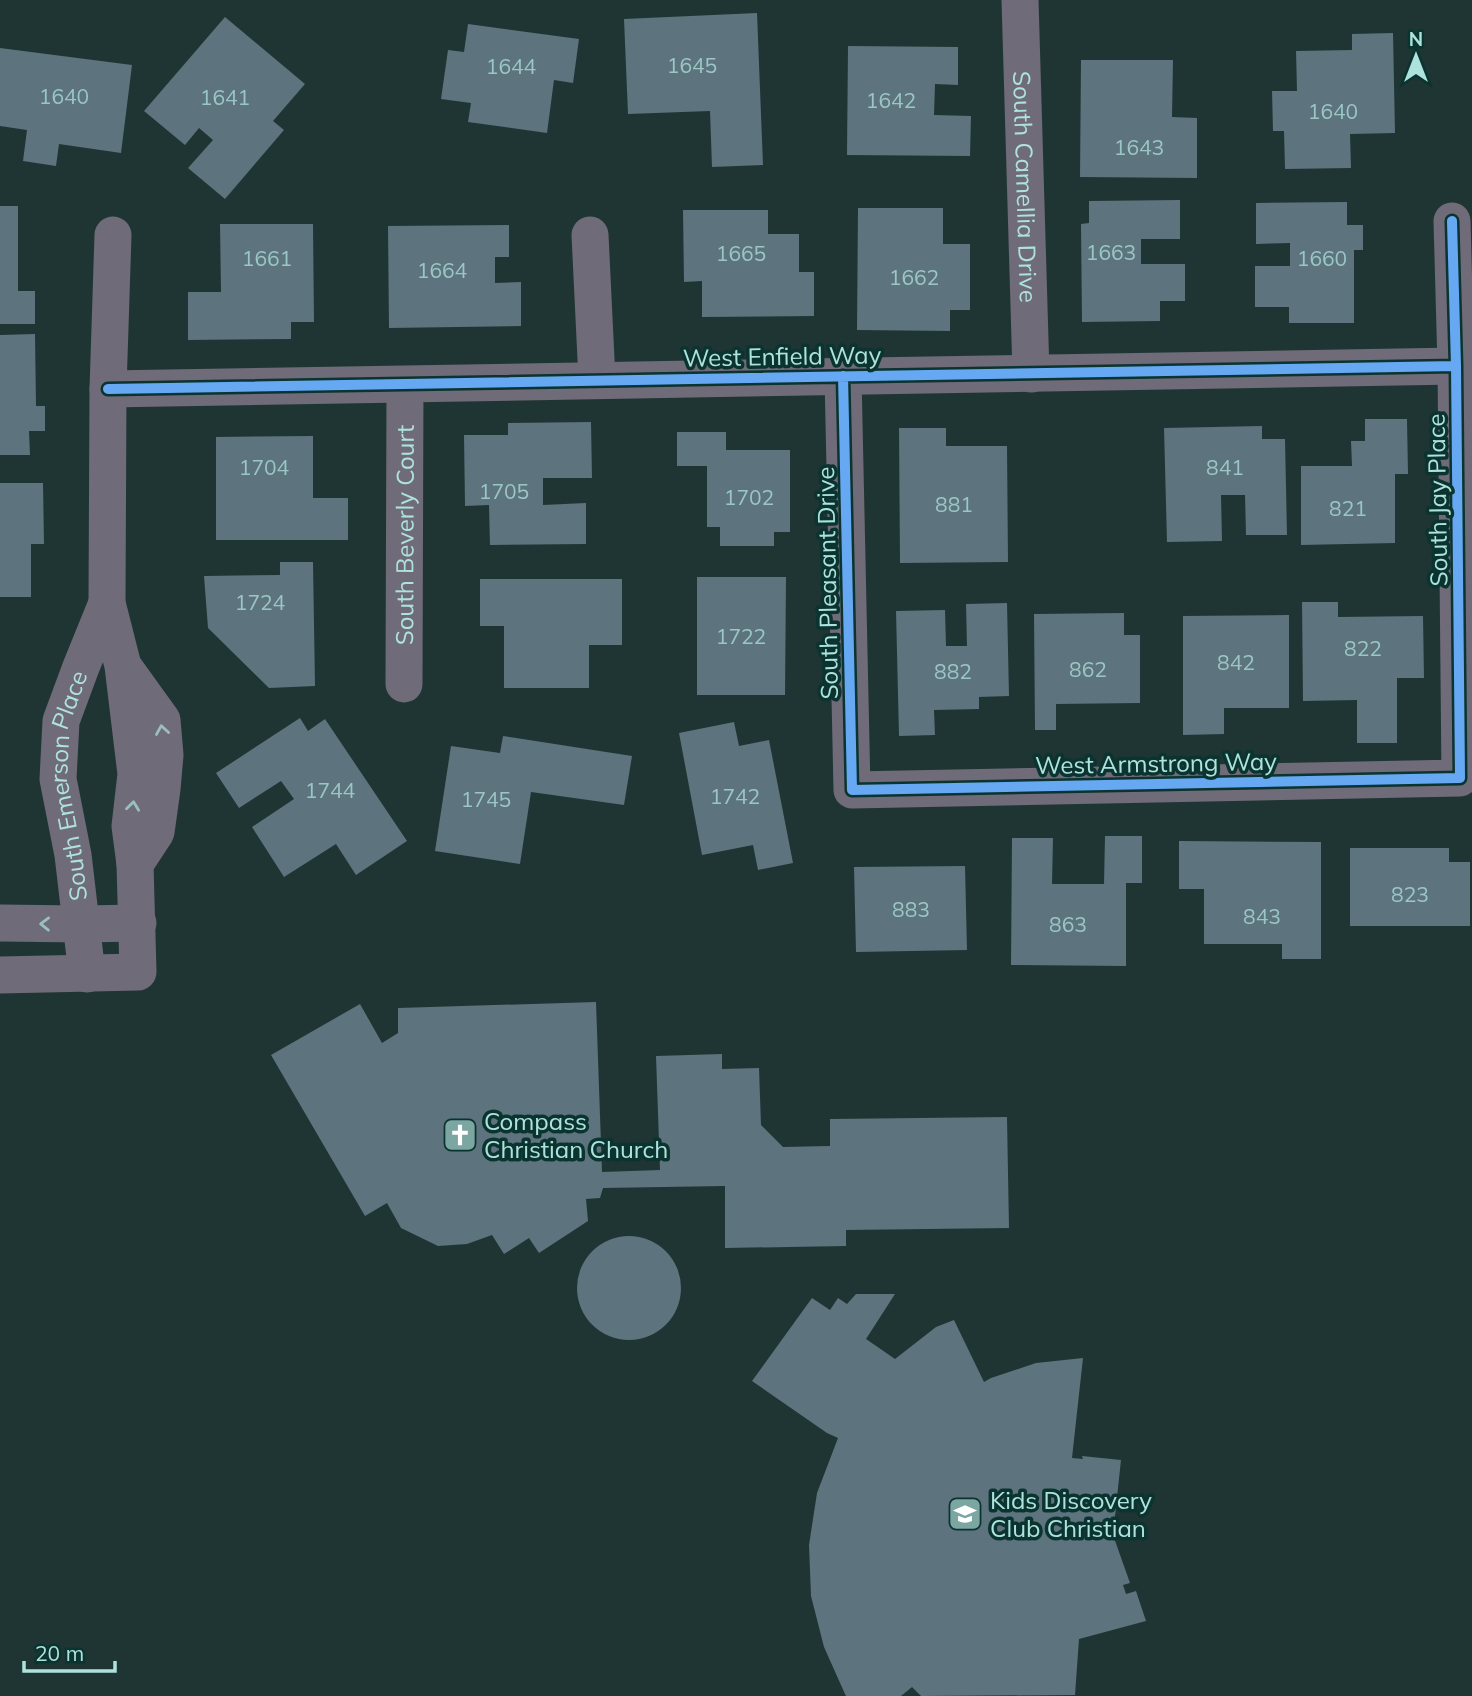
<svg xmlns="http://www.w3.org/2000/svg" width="1472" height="1696" viewBox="0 0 1472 1696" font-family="Mulish,sans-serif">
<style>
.building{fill:#5d737e}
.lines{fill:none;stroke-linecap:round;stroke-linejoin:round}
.street{stroke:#6f6b78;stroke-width:37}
.cycleway-casing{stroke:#0b3330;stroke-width:15}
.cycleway{stroke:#66a8f1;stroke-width:10}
.oneway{stroke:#9bbfbf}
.labels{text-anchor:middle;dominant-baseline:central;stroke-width:7;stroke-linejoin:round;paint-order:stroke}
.number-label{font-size:21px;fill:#9ac7c5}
.street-label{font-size:24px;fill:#aee3dd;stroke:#0b3330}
.poi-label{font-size:24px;fill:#aee3dd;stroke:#0b3330;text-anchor:start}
</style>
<rect width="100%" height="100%" fill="#1f3533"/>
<path class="building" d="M757,13L763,165L712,167L710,111L628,114L624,19Z
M225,17L305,84L273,121L284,130L225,199L188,168L213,140L199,128L185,145L144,111Z
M468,24L579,39L573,83L554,80L547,133L468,122L471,103L441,99L448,50L464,52Z
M1393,33L1395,133L1350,134L1351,168L1285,169L1284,131H1273L1272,91H1297L1296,51L1352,50V34Z
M848,46L958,47V85L935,84L934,115L971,116L970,156L847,155Z
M0,48L132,65L121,153L59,144L56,166L23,161L27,130L0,126Z
M1081,60H1173L1172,117L1197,118V178L1080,177Z
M1180,200V239H1141V264H1185V301H1160V321L1082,322L1081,224L1089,223V201Z
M1347,202V225H1363V250H1354V323H1289V307H1255V266H1290V243L1256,244V203Z
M0,206H18V291H35V324H0Z
M858,208H943V244H970V310H950V331L857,330Z
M683,210H768V234H799V272H814V316L702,317V281L684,282Z
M220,224H313L314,322H291V339L188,340V292H221Z
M509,225V257H495V283L521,282V326L389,328L388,226Z
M35,334L36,406H45V431H29L30,455H0V335Z
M1365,419H1407L1408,474H1395V543L1301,545V466H1352L1351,441H1365Z
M591,422L592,478H543V505L586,503V544L490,545L489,505L465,506L464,435H508V423Z
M1262,426V439H1285L1287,535H1246L1245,495H1221L1222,541L1167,542L1164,428Z
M899,428H946V446H1007L1008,562L900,563Z
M677,432H726V450H790V532H774V546H720V527H707V466H677Z
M313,436V498H348V540H216V437Z
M0,483H43L44,544H31V597H0Z
M280,562H313L315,686L269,688L208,628L204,576L280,575Z
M697,577H786L785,695H697Z
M480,579H622V645H589V688H504V626H480Z
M1302,602H1338V617L1423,616L1424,678H1397V743H1357V700L1303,701Z
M1007,603L1009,696L979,697V709L934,710L935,735L899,736L896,611L945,610L946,646H967L966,604Z
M1124,613V635H1140V703L1056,704V730H1035L1034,614Z
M1289,615V708H1224V734L1183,735V616Z
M300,718L308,731L325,719L407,841L356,875L336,844L284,877L252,827L294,799L281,781L239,808L216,773Z
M734,722L739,746L769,740L793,863L758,870L753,845L702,855L679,733Z
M503,736L632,756L624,805L531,792L520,864L435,851L451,746L500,753Z
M1105,836H1142V883H1126V966L1011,965L1012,838H1053L1052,884H1104Z
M1179,841L1321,842V959H1282V944H1204V889H1179Z
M1350,848H1449V862H1470V926H1350Z
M965,866L967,950L856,952L854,867Z
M596,1002L602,1172L660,1170L656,1056L722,1054V1069L759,1068L761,1125L783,1147L830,1146V1119L1007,1117L1009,1228L846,1230V1246L725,1248V1186L603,1188L600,1198L586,1199L588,1221L539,1253L529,1238L504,1254L492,1235L467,1244L438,1246L401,1228L387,1203L365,1216L271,1055L360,1004L382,1043L398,1033V1008Z
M577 1288a52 52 0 1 1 104 0a52 52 0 1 1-104 0Z
M856,1294H895L866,1339L895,1359L936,1327L954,1320L984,1382L991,1378L1036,1363L1083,1358L1072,1458L1083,1459L1082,1456L1121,1460L1113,1535L1130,1583L1123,1585L1126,1594L1136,1591L1146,1621L1079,1639L1075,1695L921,1696L912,1687L901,1696H846L845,1694L824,1647L811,1596L809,1545L817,1493L838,1438L827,1433L752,1381L812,1298L830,1310L838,1298L847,1304Z"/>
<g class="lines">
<g class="street">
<path id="s1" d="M1020,0L1031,374"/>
<path d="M590,235L597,380"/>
<path d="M843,376L852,790L1460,778L1456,366L1452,221"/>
<path d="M108,389L1456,366"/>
<path d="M126,670L162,720L165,755L162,789L156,832L135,864"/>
<path id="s2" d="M404,684L405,385"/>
<path d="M0,923L82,924L138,923"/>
<path id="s3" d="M87,974L73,855L58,779L61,721L81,667L107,603"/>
<path d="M0,975L138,972L135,864L130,826L136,774L123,666L107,603L108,389L113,235"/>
</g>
<defs>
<path id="cycleway" d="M843,376L852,790L1460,778L1456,366L1452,221
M108,389L1456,366"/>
</defs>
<use href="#cycleway" class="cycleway-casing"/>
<use href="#cycleway" class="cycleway"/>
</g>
<defs><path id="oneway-chevron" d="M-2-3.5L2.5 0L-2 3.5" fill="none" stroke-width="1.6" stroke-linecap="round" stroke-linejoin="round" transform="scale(1.75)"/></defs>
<g class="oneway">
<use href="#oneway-chevron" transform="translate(162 730) rotate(-99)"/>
<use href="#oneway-chevron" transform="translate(133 806) rotate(-83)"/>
<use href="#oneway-chevron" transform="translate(45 924) rotate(-179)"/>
</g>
<defs>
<symbol id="church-square" viewBox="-11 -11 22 22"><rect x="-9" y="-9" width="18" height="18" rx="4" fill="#7ca6a2" stroke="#0b3330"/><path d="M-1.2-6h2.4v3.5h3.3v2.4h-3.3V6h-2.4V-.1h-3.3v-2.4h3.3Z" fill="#fff"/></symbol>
<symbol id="school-square" viewBox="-11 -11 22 22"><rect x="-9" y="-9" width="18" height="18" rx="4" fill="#7ca6a2" stroke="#0b3330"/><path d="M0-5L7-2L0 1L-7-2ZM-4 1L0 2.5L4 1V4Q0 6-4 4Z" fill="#fff"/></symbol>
</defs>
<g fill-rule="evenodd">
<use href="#church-square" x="441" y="1116" width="38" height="38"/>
<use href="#school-square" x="946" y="1495" width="38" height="38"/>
</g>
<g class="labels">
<g class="number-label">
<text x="692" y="65">1645</text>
<text x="511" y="66">1644</text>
<text x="64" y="96">1640</text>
<text x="225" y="97">1641</text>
<text x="891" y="100">1642</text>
<text x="1333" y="111">1640</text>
<text x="1139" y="147">1643</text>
<text x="1111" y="252">1663</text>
<text x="741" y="253">1665</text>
<text x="267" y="258">1661</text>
<text x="1322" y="258">1660</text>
<text x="442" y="270">1664</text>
<text x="914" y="277">1662</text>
<text x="264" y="467">1704</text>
<text x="1225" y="467">841</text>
<text x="504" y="491">1705</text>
<text x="749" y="497">1702</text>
<text x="954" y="504">881</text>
<text x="1348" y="508">821</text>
<text x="260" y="602">1724</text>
<text x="741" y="636">1722</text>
<text x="1363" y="648">822</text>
<text x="1236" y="662">842</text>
<text x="1088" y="669">862</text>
<text x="953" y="671">882</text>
<text x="330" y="790">1744</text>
<text x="735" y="796">1742</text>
<text x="486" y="799">1745</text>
<text x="1410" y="894">823</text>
<text x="911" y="909">883</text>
<text x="1262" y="916">843</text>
<text x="1068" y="924">863</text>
</g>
<g class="street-label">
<text stroke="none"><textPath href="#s1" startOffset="187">South Camellia Drive</textPath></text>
<text transform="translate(782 356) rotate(-1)">West Enfield Way</text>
<text transform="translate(1437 500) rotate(-91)">South Jay Place</text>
<text stroke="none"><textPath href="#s2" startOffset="149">South Beverly Court</textPath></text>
<text transform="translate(827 583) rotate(-91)">South Pleasant Drive</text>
<text transform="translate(1156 763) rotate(-1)">West Armstrong Way</text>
<text stroke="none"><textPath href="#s3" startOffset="191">South Emerson Place</textPath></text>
</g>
<g class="poi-label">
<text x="484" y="1121">Compass<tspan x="484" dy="28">Christian Church</tspan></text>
<text x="990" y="1500">Kids Discovery<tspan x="990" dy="28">Club Christian</tspan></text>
</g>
</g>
<g transform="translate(1416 56)" stroke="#0b3330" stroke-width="5" paint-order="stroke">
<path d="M0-5L12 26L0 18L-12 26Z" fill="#aee3dd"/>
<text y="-10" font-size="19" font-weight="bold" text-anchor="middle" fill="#aee3dd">N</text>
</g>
<path d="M24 1661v10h91v-10" fill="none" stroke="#aee3dd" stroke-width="3.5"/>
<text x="35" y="1661" font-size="21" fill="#aee3dd" stroke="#0b3330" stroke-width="5" paint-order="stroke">20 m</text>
</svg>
